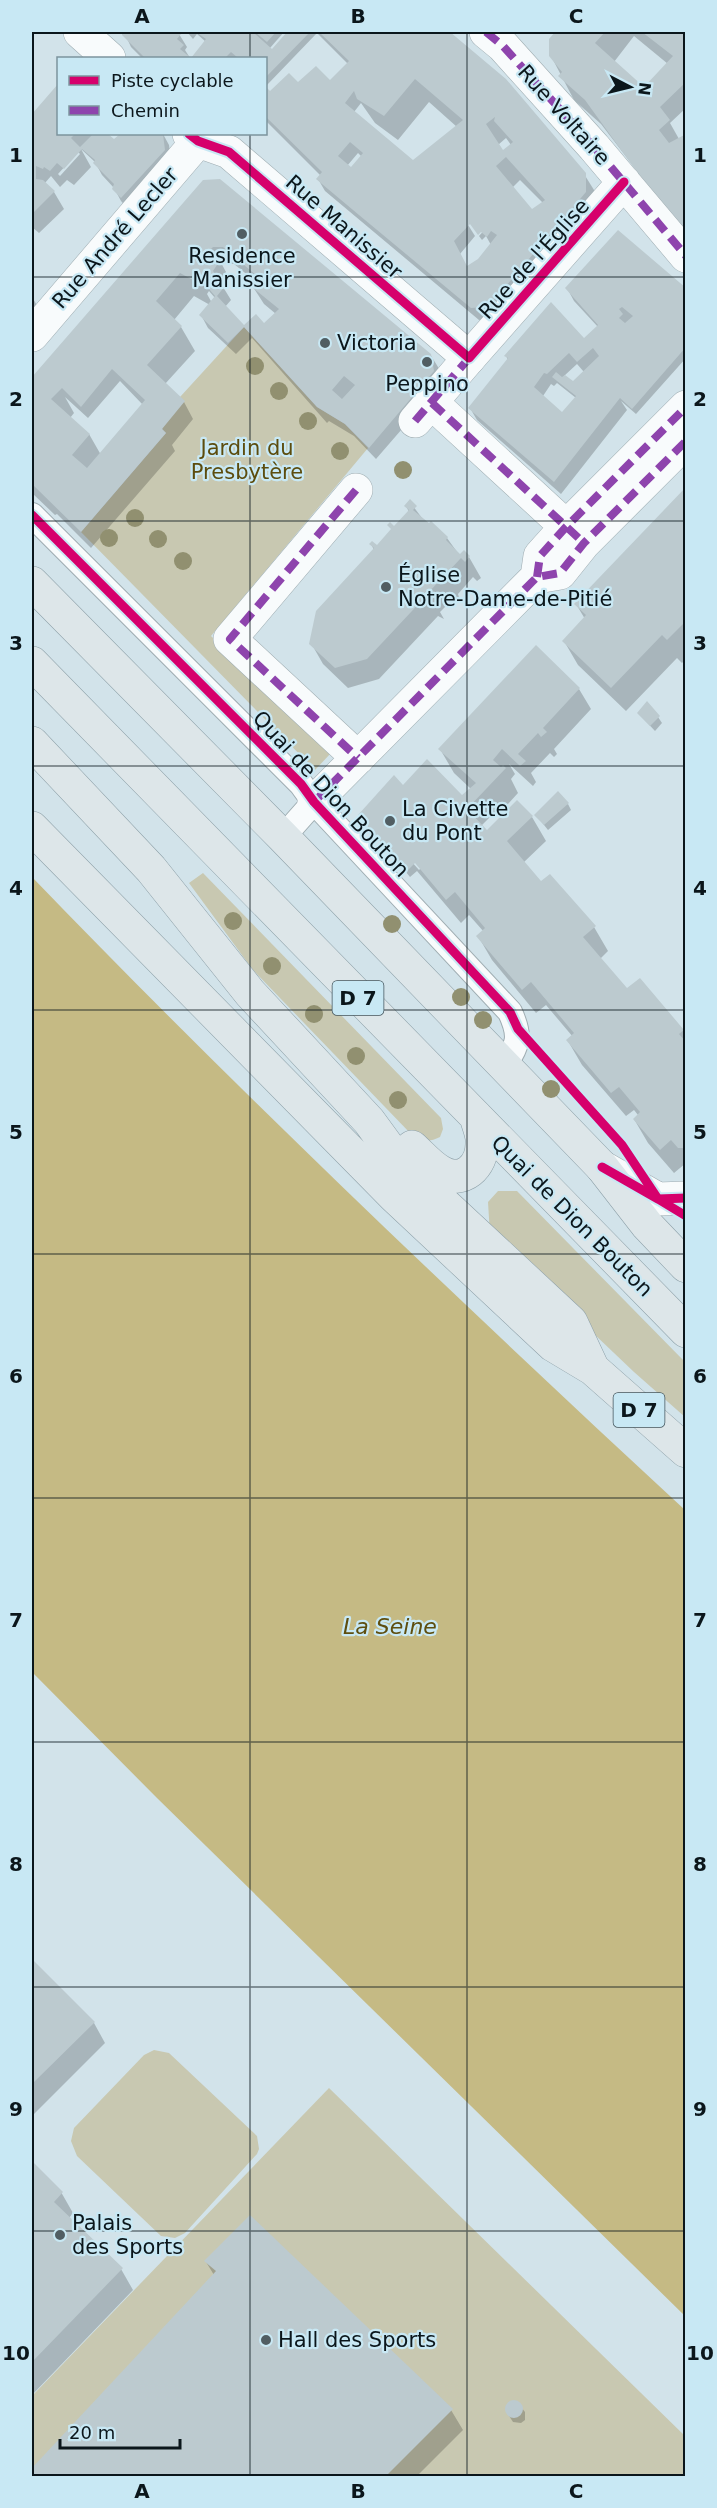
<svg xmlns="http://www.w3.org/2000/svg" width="717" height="2508" viewBox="0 0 717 2508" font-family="'DejaVu Sans',sans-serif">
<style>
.green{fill:#c8c8b1}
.water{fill:#c5ba84}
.shadow{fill:#0003;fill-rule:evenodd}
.building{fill:#bccacf;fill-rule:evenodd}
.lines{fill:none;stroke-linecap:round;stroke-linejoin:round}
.service-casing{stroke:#9fadb2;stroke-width:26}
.pedestrian-casing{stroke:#9fadb2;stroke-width:34}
.minor-casing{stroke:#9fadb2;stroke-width:34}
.primary-casing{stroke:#8da0a8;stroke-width:34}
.service{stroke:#f8fbfc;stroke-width:24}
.pedestrian{stroke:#f8fbfc;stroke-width:33}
.minor{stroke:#f8fbfc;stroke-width:33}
.primary{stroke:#dde6e9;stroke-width:33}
.quiet{stroke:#8e44ad;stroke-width:8;stroke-dasharray:15 8;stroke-linecap:butt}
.cycleway-casing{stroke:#c8e8f4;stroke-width:13}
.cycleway{stroke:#d6006c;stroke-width:9}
.tree{fill:#919070}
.grid{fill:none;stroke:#0b161b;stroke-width:1.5;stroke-opacity:0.55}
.poi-dot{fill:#515e63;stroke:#c8e8f4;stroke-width:2}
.labels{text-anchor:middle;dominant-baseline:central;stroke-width:4.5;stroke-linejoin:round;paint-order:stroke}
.shield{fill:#c8e8f4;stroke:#44555c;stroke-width:1.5}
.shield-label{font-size:20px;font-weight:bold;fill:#0b161b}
.street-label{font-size:21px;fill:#0b161b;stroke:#c8e8f4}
.poi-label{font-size:21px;fill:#0b161b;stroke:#c8e8f4;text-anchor:start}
.park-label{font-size:21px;fill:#5c4c0d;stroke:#c8e8f4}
.water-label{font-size:22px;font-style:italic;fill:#5e4e0f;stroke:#c8e8f4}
.neatline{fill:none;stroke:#0b161b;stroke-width:2}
.grid-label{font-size:20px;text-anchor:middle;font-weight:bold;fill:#0b161b}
</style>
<rect width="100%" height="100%" fill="#d2e3ea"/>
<path class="green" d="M244,327L317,407L345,424L368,448L211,636L331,753L315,770L81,532L166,433L162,429L180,397Z
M203,873L441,1118L443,1129L440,1137C428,1143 422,1141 411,1134L253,970L189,883Z
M498,1191H517L685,1362V1417L634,1372L490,1235L488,1202Z
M154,2050L169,2053L257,2136L259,2149L257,2154L185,2233L175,2238L161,2236L77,2156L71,2141L74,2128L144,2055Z
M329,2088L685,2436V2476H32V2396Z"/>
<path class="water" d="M32,877C242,1095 463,1304 685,1510V2316L157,1798L32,1672Z"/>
<path class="shadow" d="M124,32H181L179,34L187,47L185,50L190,58H142L131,47Z
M187,32H284L270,48L273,51L289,32H355L357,34L360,32H447L505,80L584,174L599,198L495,319L479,320L325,191L318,179L321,176L266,121V89L270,93L330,83L348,64L317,33L267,85L266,58H193L206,42L197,34L193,39ZM429,102L457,127L413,162L354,112L361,103L375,123L398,140ZM506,138L511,145L503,153L498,145ZM358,153L362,157L351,169L347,166ZM520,180L543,203L532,211L512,188ZM467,218L488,226L479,236L482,240L486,236L491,245L479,260L467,268L460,254L475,236L465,220Z
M557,32H686V108L670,123L679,139L674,219L601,124L574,100L551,56L550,40ZM634,36L668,64L644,89L614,62Z
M58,86V134H106L114,141L121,134H163L169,145L171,162L128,209L121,201L114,188L102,175L95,162L81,149L91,167L74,185L67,180L60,187L51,176L45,183L54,192L64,209L39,233L32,227V116ZM78,152L80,154L60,176L58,174Z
M204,182L430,354L438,367L441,384L376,459L354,436L329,421L327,423L252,338L236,354L208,328L201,315L210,305L194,296L174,320L181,327L195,351L165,384L184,402L193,419L172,445L175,451L91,548L57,514L55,515L32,493V379ZM219,259L224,263L234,264L255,281L253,287L264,304L276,314L264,325L244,327L225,307L231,300L220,282L226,272ZM209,291L215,298L212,303L207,294ZM120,381L143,405L101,455L89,434L70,418L74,413L65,397L88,418Z
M567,288L686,290V358L636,414L621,401L627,410L561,494L477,420L470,408L508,360L506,356L584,340L598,327L574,301ZM577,364L584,372L573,383L564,376ZM557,383L576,398L562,414L543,396L551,384L554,386Z
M32,297L41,312L32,323Z
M686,489V659L682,663L677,658L626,711L578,665L564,641L585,619L576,604Z
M410,502L425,522L429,526L431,523L447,538L460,556L464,552L469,557L481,578L477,581L473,577L458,594L460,601L455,597L440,612L444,619L438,616L379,679L348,688L323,664L311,643L374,550L371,544L377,547L409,512L406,506Z
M579,689L591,709L554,749L557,754L554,757L550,753L531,773L536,782L533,786L509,764L515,774L511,779L518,793L499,814L496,811L481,826L487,833L532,817L546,841L523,863L541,884L594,927L608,951L600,959L627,990L683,1031L686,1035V1163L674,1173L648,1143L634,1119L638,1115L634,1110L626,1116L582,1065L568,1041L573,1037L546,1005L536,1013L492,960L478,936L484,932L469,915L461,923L417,871L410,877L364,821L403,787L462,797L471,789L454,773L440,749ZM387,834L421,868L419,870Z
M638,713L658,717L662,723L655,731Z
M568,804L571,810L548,830L536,815Z
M32,1961L94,2023L105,2043L32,2116Z
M32,2164L61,2192L73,2213L69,2218L121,2269L133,2290L32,2395Z
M206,2262L451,2410L463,2430L417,2476H32V2471L214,2275Z
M512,2402H517L525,2412V2420L521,2423L513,2422L506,2411L507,2406Z"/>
<path class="building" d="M122,32H179L181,34L177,39L184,45L180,49L191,58L206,39L196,32H253L272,49L287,32H310L266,77V58H238L231,52L225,58H145L122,35Z
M255,32H276L267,42Z
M319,32H450L506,79L586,173V192L488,307L471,308L359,215L316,179L322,172L266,117V87L270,91L289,73L298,82L316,66L330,80L349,61ZM415,79L463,120L413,160L345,103L354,91L357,99L384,116ZM495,117L494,121L513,142L503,150L486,124ZM350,142L363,153L351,167L338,156ZM506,157L545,200L532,209L496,166ZM470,224L478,235L481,232L487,237L491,231L497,235L478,259L467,266L454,241Z
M555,32H605L595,43L644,87L673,56L642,32H686V82L660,107L670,120L659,130L669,143L686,134V231L637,172L585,100L558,76L562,72L549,56V39Z
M58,84V134H75L71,138L80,147L93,134H108L114,139L120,134H163L165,150L121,198L112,189L114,184L93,163L95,160L82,149L64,169L57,163L50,171L44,167L43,169L36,166V179L43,180L55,191L32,214V114Z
M220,179L431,354L434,371L369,448L345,424L317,407L244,327L228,343L199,315L215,296L197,275L193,280L180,273L156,301L182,326L147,365L185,401L162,429L166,433L81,532L32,484V377L203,180ZM213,247H223L257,276L252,283V287L279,309L264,323L256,314L244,325L217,296L225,286L213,271L217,265L211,261L217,254L211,249ZM112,369L145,400L87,468L72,455L90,434L51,399L62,388L81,407ZM344,376L355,385L342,399L332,390Z
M618,230L686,288V347L632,409L620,398L554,482L468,408L508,358L504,356L551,302L584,338L598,325L565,288ZM622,307L633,316L625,323L619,318L623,314L619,309ZM593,348L599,356L573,381L565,375L562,377L556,372L552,377L576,396L562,412L534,387L544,373L547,374L569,353L577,362Z
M686,487V621L667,640L662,635L611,688L562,641L586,615L574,604Z
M410,499L417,506L413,510L429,523L431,521L448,537L446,540L460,554L464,550L470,556L465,562L461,558L446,574L450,579L448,581L443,577L428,593L434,597L431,601L426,596L367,659L335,668L309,644L316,611L374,548L369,544L372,541L377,545L391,529L387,525L390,522L394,526L409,510L404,506Z
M536,645L580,688L543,728L547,732L541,737L538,733L518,754L526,761L520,766L502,749L493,760L501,767L503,765L506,768L467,809L487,830L517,800L533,816L507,841L541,881L550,874L596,926L583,937L627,988L640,978L684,1030L679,1034L686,1042V1148H678L671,1140L660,1150L633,1119L640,1112L619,1087L611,1093L566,1040L574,1033L531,982L522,990L476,936L485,928L455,892L446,900L415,863L406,872L358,815L394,775L403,785L427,759L462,795L476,783L438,749Z
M647,701L660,716L650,726L637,713Z
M558,791L569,803L544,825L534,815Z
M32,1959L95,2022L32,2084Z
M32,2161L63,2192L54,2202L123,2268L32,2362Z
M250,2215L453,2409L386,2476H32V2468L216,2271L204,2261Z
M505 2409a9 9 0 1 1 18 0a9 9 0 1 1-18 0Z"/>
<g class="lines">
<defs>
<path id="service" d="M32,515L301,784L314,802L510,1012C521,1036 519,1044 504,1066
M283,837L314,802"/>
<path id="pedestrian" d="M432,403L583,542
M415,421L469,358
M356,490L230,639L358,758
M537,577L540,556L566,527L686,407
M314,802L532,582L537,577L560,573L584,543L686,441"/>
<path id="minor" d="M80,32L109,58
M486,32L503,46L594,147L686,256
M189,134L198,141L229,152L469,358L624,182
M32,335L198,141
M602,1167L658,1199L686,1198"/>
<path id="primary" d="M32,583L283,837L602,1167L647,1225L686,1266
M32,663L686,1331
M32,743L151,869L250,993L369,1121L399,1162L571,1322L593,1369
M32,828L394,1196L553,1345L593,1369L686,1451
M412,1147C421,1155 430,1166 441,1172C463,1185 482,1166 482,1144C483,1136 479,1127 477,1120"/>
</defs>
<use href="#service" class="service-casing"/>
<use href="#pedestrian" class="pedestrian-casing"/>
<use href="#minor" class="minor-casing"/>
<use href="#primary" class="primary-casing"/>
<use href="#service" class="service"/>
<use href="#pedestrian" class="pedestrian"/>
<use href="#minor" class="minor"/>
<use href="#primary" class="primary"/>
<path class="quiet" d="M486,32L503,46L594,147L686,256
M432,403L584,543
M415,421L469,358
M356,490L230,639L358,758
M537,577L540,556L566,527L686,407
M314,802L532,582L537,577L560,573L584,543L686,441"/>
<defs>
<path id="cycleway" d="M189,134L198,141L229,152L469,358L624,182
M32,515L301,784L314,802L510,1012L518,1029L622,1145L658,1199L686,1216
M602,1167L658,1199L686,1198"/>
</defs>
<use href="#cycleway" class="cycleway-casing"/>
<use href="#cycleway" class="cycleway"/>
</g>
<g class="tree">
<circle cx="255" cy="366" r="9"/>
<circle cx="279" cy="391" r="9"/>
<circle cx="308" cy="421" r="9"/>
<circle cx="340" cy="451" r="9"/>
<circle cx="403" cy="470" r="9"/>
<circle cx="135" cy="518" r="9"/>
<circle cx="109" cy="538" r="9"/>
<circle cx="158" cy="539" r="9"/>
<circle cx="183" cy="561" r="9"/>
<circle cx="233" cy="921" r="9"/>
<circle cx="392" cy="924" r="9"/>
<circle cx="272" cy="966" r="9"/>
<circle cx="461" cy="997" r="9"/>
<circle cx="314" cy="1014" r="9"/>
<circle cx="483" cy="1020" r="9"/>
<circle cx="356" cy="1056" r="9"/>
<circle cx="551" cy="1089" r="9"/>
<circle cx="398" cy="1100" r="9"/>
</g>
<path class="grid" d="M250,32V58M467,32V2476M250,134V2476M32,277H686M32,521H686M32,766H686M32,1010H686M32,1254H686M32,1498H686M32,1742H686M32,1987H686M32,2231H686"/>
<g class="poi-dot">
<circle cx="242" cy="234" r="6"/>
<circle cx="325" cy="343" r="6"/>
<circle cx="427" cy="362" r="6"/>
<circle cx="386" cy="587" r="6"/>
<circle cx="390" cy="821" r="6"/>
<circle cx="60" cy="2235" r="6"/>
<circle cx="266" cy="2340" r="6"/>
</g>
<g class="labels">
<g class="shield">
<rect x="332.5" y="981" width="51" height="34" rx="4.5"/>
<rect x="613.5" y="1393" width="51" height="34" rx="4.5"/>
</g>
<g class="shield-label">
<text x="358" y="998">D 7</text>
<text x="639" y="1410">D 7</text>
</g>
<g class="street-label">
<text transform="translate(564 115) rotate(48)">Rue Voltaire</text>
<text transform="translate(344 227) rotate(41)">Rue Manissier</text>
<text transform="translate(115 238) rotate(-49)">Rue André Lecler</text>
<text transform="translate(534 259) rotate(-48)">Rue de l'Église</text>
<text transform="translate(331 794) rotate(47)">Quai de Dion Bouton</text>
<text transform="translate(572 1216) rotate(45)">Quai de Dion Bouton</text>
</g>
<g class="poi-label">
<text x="242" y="256" text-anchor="middle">Residence<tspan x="242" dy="24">Manissier</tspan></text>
<text x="337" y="343">Victoria</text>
<text x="427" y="384" text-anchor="middle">Peppino</text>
<text x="398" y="575">Église<tspan x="398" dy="24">Notre-Dame-de-Pitié</tspan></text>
<text x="402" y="809">La Civette<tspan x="402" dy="24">du Pont</tspan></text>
<text x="72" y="2223">Palais<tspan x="72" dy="24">des Sports</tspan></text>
<text x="278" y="2340">Hall des Sports</text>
</g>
<g class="park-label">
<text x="247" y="448">Jardin du<tspan x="247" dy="24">Presbytère</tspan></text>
</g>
<g class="water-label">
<text x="390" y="1626">La Seine</text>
</g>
</g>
<rect width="717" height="2508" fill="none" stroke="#c8e8f4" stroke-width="66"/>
<rect x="57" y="57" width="210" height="78" fill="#c8e8f4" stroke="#7c949d" stroke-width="1.5"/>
<rect x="69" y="76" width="30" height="9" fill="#d6006c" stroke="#7c949d" stroke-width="1.5"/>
<text x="111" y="87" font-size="18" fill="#0b161b">Piste cyclable</text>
<rect x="69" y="106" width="30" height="9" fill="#8e44ad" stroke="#7c949d" stroke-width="1.5"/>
<text x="111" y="117" font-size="18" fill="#0b161b">Chemin</text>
<g transform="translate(630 87) rotate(97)" stroke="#c8e8f4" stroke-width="4.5" paint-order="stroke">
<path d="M0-4.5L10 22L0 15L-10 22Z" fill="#0b161b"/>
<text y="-9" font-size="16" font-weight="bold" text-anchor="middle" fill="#0b161b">N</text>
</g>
<path d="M60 2439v9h120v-9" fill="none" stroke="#0b161b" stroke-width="3"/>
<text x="69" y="2439" font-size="18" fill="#0b161b" stroke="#c8e8f4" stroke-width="4.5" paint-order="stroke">20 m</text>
<rect x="33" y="33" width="651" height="2442" class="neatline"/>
<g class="grid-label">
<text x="142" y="23">A</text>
<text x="358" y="23">B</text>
<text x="576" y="23">C</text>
<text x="16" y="162">1</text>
<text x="700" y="162">1</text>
<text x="16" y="406">2</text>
<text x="700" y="406">2</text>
<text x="16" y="650">3</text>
<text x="700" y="650">3</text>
<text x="16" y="895">4</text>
<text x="700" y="895">4</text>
<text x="16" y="1139">5</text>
<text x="700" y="1139">5</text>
<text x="16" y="1383">6</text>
<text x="700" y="1383">6</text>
<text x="16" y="1627">7</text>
<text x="700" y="1627">7</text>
<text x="16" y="1871">8</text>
<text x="700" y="1871">8</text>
<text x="16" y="2116">9</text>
<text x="700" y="2116">9</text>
<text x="16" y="2360">10</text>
<text x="700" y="2360">10</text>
<text x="142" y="2498">A</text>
<text x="358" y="2498">B</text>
<text x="576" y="2498">C</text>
</g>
</svg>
